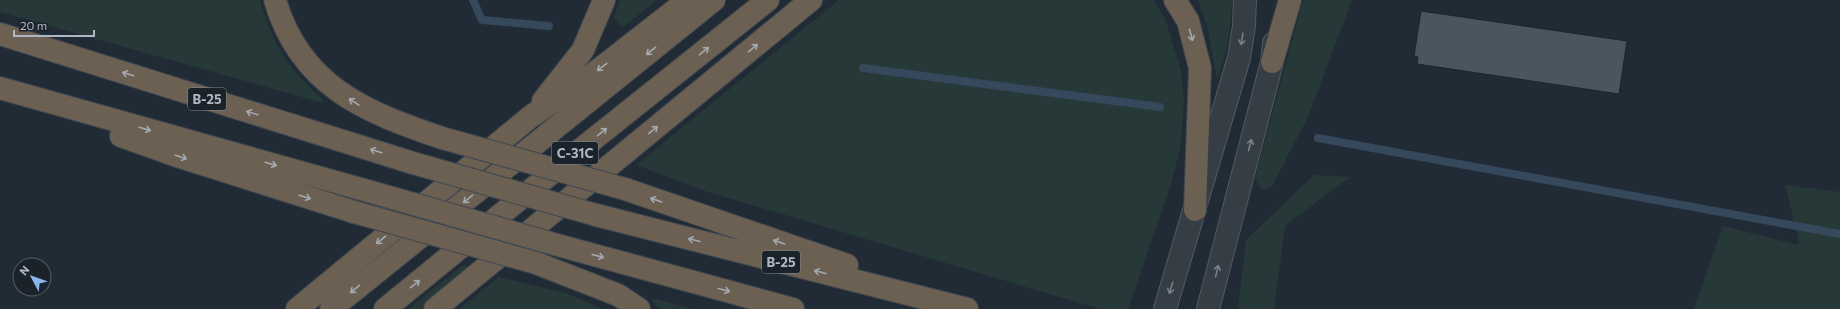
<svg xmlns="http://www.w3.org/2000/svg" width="1840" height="309" viewBox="0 0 1840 309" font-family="Commissioner,sans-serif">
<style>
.green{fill:#263938}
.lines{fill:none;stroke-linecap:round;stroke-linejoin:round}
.stream{stroke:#36485b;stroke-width:8}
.building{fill:#4a5560;stroke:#1c242c}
.minor-casing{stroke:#525a63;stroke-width:24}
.highway-casing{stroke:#3f4750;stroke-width:24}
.minor{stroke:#353d45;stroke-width:22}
.highway{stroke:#6b6052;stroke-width:22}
.highway-bridge-casing{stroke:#3f4750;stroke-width:24;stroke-linecap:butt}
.highway-bridge{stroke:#6b6052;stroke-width:22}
.oneway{stroke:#a5aab1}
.oneway2{stroke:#78808a}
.labels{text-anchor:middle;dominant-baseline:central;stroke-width:4;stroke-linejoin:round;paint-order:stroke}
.shield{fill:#1a222a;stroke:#828a94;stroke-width:1}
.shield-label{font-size:13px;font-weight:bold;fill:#afb7c2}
</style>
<rect width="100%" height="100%" fill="#212b35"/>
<path class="green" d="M0,0H260C272,44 288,68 322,99L323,103L0,12Z
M620,0H657L622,28L614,18Z
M839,0H1153L1165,18L1181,71L1184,101L1181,146L1171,184L1128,309H1100L708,192L636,165Z
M1198,0H1232C1231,27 1227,55 1217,80L1207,25Z
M1303,0H1352L1308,117L1271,188L1261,190L1255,178Z
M1314,175L1350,177L1285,226L1274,309H1238L1246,240Z
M1785,185L1840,192V309H1694L1723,226L1798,245L1799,241Z
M463,265L469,267L421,309H408Z
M499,277L569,294L602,309H459Z
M653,299H656L693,309H661L654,303Z"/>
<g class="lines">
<path class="stream" d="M473,0L482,20L549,26
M863,68L1160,107
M1318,138L1840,234"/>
</g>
<path class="building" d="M1421,11L1627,41L1619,94L1417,64L1418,57L1414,56Z"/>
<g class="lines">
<defs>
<path id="minor" d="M1165,309L1239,58L1244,26L1245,0
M1208,309L1272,62L1274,43"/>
<path id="highway" d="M275,0C300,86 365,112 442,138
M1175,0L1188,21L1200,68L1195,210
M0,34L413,163
M1272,62L1290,0
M0,88L375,193
M543,101L583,50L604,0
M121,136L174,155L354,212
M625,189L847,265
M596,215L967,309
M561,246L793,309
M536,263L618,295L639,309
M297,309L530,117L588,78L688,0
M331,309L714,0
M385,309L575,154L768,0
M435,309L811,0"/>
</defs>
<use href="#minor" class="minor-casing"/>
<use href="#highway" class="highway-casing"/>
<use href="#minor" class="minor"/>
<use href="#highway" class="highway"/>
<defs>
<path id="highway-bridge" d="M442,138L625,189
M413,163L596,215
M375,193L561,246
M354,212L536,263"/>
</defs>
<use href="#highway-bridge" class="highway-bridge-casing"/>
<use href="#highway-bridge" class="highway-bridge"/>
</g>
<defs><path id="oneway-shaft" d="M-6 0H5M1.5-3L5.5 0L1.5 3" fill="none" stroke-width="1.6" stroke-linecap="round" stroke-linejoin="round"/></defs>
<g class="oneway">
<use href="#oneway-shaft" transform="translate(1191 35) rotate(75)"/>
<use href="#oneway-shaft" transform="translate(753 48) rotate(-40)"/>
<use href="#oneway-shaft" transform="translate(651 51) rotate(141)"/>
<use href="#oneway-shaft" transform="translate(704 51) rotate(-39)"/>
<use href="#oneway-shaft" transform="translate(602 67) rotate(142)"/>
<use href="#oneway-shaft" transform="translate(128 74) rotate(-163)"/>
<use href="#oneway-shaft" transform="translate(354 102) rotate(-148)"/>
<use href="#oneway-shaft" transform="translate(252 113) rotate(-163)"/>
<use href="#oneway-shaft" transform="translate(145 129) rotate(16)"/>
<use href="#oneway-shaft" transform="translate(653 130) rotate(-39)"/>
<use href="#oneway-shaft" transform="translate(602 132) rotate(-39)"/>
<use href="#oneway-shaft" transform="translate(376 151) rotate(-163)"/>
<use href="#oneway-shaft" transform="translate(181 157) rotate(18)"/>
<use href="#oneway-shaft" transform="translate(271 164) rotate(16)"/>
<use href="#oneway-shaft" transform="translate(305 197) rotate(18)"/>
<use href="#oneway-shaft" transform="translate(468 199) rotate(141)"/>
<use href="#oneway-shaft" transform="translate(656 200) rotate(-161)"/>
<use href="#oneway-shaft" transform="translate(381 240) rotate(141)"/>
<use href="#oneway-shaft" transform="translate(694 240) rotate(-166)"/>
<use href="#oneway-shaft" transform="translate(779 242) rotate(-161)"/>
<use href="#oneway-shaft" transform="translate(598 256) rotate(15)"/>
<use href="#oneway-shaft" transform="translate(820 272) rotate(-166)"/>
<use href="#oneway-shaft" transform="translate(415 284) rotate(-39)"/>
<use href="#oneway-shaft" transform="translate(355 289) rotate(141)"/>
<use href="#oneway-shaft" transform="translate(724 290) rotate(15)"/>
</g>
<g class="oneway2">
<use href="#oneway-shaft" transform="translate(1242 39) rotate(99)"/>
<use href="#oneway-shaft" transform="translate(1250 145) rotate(-75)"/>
<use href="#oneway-shaft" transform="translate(1217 271) rotate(-76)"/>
<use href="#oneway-shaft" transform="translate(1171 288) rotate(107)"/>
</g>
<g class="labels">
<g class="shield">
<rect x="188" y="88" width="38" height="22" rx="3"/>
<rect x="552" y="142" width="46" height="22" rx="3"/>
<rect x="762" y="251" width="38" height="22" rx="3"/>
</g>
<g class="shield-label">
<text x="207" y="99">B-25</text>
<text x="575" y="153">C-31C</text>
<text x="781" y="262">B-25</text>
</g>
</g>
<g transform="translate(32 277) rotate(311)"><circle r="19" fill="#1a222a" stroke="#565e67"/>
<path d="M0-3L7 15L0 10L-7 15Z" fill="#88b5ee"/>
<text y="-6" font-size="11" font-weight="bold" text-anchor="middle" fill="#afb7c2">N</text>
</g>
<path d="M14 30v6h80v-6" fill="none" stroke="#afb7c2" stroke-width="2"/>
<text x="20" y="30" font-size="12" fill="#afb7c2" stroke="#1a222a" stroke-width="3" paint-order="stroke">20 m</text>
</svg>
